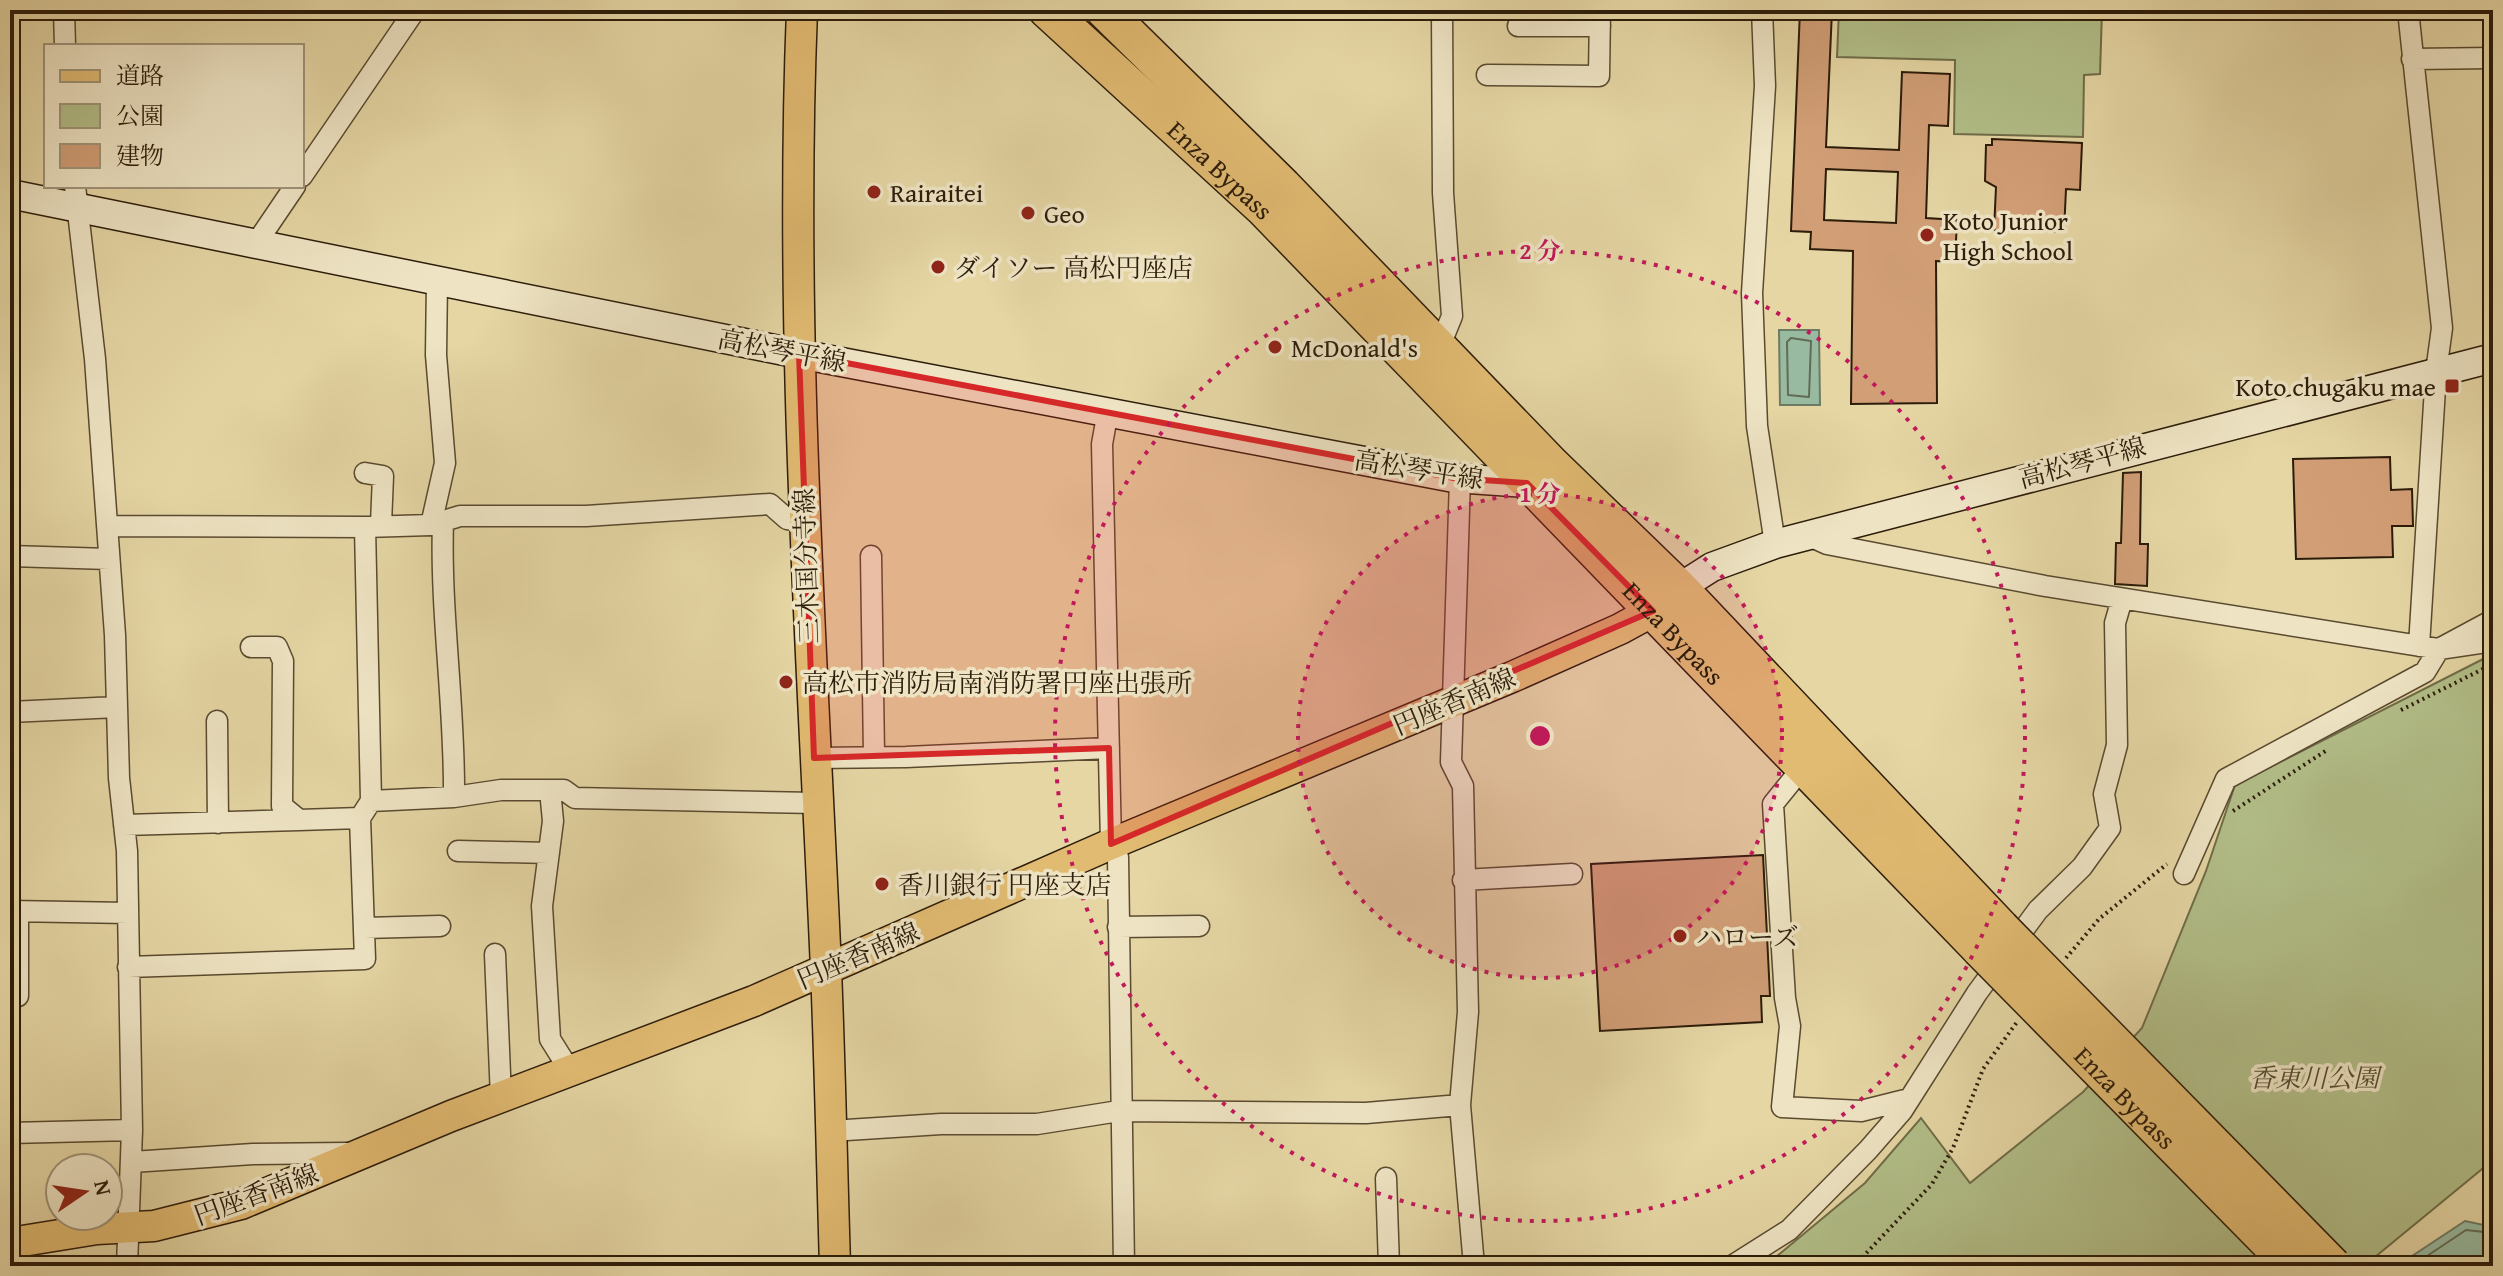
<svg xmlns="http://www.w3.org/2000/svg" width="2503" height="1276" viewBox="0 0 2503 1276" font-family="'Gentium Book Plus','Noto Serif JP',serif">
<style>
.green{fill:#b2be88;stroke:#6f6d49;stroke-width:2}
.water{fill:#98baa0;stroke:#6d7b64;stroke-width:2}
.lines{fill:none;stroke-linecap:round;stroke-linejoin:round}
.shore{stroke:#626b55;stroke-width:2}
.building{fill:#d19e76;stroke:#2c1c0a;stroke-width:2;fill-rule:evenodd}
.street-casing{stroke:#5a4a30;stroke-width:23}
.secondary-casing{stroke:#2c1c0a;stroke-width:31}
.primary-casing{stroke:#2c1c0a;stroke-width:33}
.highway-casing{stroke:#2c1c0a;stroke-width:39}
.path{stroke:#2c1c0a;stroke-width:4;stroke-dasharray:2 4;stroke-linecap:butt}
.street{stroke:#eee4c4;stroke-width:20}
.secondary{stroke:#eee4c4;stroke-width:28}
.primary{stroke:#e2bb72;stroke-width:30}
.highway{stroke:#e2bb72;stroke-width:36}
.highway-bridge-casing{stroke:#2c1c0a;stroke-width:39;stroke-linecap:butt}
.highway-bridge{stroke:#e2bb72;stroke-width:36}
.marked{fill:#d62828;fill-opacity:0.2;stroke:#d62828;stroke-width:6;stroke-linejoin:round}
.ring{fill:none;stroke:#c2185b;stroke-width:4;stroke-dasharray:4 8}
.poi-dot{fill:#8f2418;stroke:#eee4c4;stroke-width:3}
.labels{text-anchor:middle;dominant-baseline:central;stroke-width:7;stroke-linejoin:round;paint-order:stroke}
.street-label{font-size:26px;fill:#2c1c0a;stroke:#eee4c4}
.poi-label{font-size:26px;fill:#2c1c0a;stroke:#eee4c4;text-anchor:start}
.park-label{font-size:26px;font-style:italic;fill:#544d30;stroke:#eee4c4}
.centre{fill:#c2185b;stroke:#eee4c4;stroke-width:4}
.ring-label{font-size:24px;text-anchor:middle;font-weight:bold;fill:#c2185b;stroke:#eee4c4;stroke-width:7;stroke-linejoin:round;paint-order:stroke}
</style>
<rect width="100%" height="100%" fill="#e5d6a4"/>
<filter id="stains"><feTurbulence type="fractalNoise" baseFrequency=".0025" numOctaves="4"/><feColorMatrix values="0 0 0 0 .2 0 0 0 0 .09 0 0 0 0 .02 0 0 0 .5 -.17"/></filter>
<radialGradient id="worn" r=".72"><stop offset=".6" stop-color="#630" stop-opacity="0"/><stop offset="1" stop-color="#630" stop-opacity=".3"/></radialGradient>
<path class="green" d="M1839,10H2102L2100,74L2084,75L2083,137L1954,134L1955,60L1837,57Z
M2493,654V1160L2364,1266H1765L1865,1183L1921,1118L1970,1183L2083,1092L2142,1028L2206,871L2235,785Z"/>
<path class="water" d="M1779,330H1819L1820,405H1780Z
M2465,1221L2488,1226L2493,1223V1266H2397Z"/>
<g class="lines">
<path class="shore" d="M1791,338L1811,341L1809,397L1788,395L1787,342Z
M2412,1266L2466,1230L2493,1233"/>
</g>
<path class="building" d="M1800,10H1832L1826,147L1899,150L1902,72L1950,74L1948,126L1929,125L1926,218L1957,220L1955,262L1936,261L1937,403L1851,404L1853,251L1810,249L1811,232L1791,231ZM1826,169L1898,172L1896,223L1824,220Z
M1992,139L2082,143L2080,190L2066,189L2064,232L1994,230L1996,187L1985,181L1986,145H1992Z
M2390,457L2391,490L2412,489L2413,526H2392L2393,557L2296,559L2293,459Z
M2141,472L2140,544H2148L2147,586L2115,584L2116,543H2121L2123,473Z
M1763,855L1770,996H1761L1762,1022L1600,1031L1591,864Z"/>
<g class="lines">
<defs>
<path id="street" d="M64,10L65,46
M1762,10L1765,86L1752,293L1757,426L1775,544
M2408,10L2442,328L2436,372L2419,646
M1518,26H1600
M2412,59L2493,58
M1487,75L1599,76L1600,10
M302,176L415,10
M75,186L95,359L115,635L119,778L127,851L132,1130L127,1266
M255,245L295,186
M1439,348L1452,316L1443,193L1442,10
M1108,411L1102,444L1111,844L1118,857L1124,1266
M365,473L383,476L381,524
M1460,479L1451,762L1463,786L1468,1012L1460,1105L1474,1266
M443,521C440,613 455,705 454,797
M431,525L445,463L436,355L437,281
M107,526L365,527L431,525L460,516H586L770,504L787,519L803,521
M1807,535L1827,544L2045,586L2439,649L2493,620
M10,556L109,559
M871,556L874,755
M251,647H277L283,661L282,806L299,820L360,818
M10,712L117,707
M217,721L218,823
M814,758L906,757L1109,748
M1803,767L1773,804L1785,998L1790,1026L1782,1107L1861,1111L1909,1099
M550,790L553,821L542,906L550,1039L570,1071
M371,801L454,797L501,790H564L575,798L815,803
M124,825L299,820
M458,851L549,853
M2184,874L2226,779L2425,672L2439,649L2493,641
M1463,880L1572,874
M10,911L128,913
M18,911V996
M1118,927L1199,926
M364,928L440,926
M495,954L501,1098
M128,967L365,959L360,818L371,801L365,527
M831,1131L941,1124H1037L1119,1111L1366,1113L1460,1105
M10,1133L132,1130
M132,1162L253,1154L347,1153
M1386,1178L1389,1266
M1732,1266L1789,1230L1868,1150L1902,1111L1977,993L2038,910L2082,867L2110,828L2104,794L2117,745L2115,623L2122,599"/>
<path id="secondary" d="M10,194L799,354L1454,478L1527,483L1538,474
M1679,588L1712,567L1775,544L2493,358"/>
<path id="primary" d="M802,10C789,330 812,649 826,969C830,1068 832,1167 835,1266
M10,1243L97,1229L154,1226L241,1204L451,1116L754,1001L1111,844L1512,677L1620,629L1653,611L1669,598"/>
<g id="highway">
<path id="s1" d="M1047,10L1264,209L1980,949"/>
<path d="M1104,10L1283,186L1551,464L1679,588L2001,928"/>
</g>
</defs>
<use href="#street" class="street-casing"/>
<use href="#secondary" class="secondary-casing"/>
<use href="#primary" class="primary-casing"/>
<use href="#highway" class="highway-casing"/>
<path class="path" d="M2401,710L2493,664
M2233,811L2327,750
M2066,958L2099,919L2167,864
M1854,1266L1932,1184L1953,1148L1983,1069L2017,1022"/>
<use href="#street" class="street"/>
<use href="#secondary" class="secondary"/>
<use href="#primary" class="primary"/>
<use href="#highway" class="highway"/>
<defs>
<g id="highway-bridge">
<path d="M2001,928L2333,1266"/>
<path id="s2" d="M1980,949L2292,1266"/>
</g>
</defs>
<use href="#highway-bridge" class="highway-bridge-casing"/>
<use href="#highway-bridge" class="highway-bridge"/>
</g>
<path class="marked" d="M799,354L1454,478L1527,483L1653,611L1111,844L1109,748L814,758Z"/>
<circle cx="1540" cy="736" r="242" fill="#c2185b" fill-opacity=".12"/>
<g class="ring">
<circle cx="1540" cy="736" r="242"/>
<circle cx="1540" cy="736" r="485"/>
</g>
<g class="poi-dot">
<circle cx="874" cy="192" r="8"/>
<circle cx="1028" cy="213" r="8"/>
<circle cx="1927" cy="235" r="8"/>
<circle cx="938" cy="267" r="8"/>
<circle cx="1275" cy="347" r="8"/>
<rect x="2444" y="378" width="16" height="16" rx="4"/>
<circle cx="786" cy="682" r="8"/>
<circle cx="882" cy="884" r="8"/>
<circle cx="1680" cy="936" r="8"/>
</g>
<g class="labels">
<g class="street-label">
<text stroke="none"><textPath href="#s1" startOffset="236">Enza Bypass</textPath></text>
<text transform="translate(782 350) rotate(11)">高松琴平線</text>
<text transform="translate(2082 462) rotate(-15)">高松琴平線</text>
<text transform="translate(1419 469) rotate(9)">高松琴平線</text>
<text transform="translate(806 566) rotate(-92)">三木国分寺線</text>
<text stroke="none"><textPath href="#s1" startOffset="884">Enza Bypass</textPath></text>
<text transform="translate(1454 701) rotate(-23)">円座香南線</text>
<text transform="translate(858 955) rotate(-23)">円座香南線</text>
<text stroke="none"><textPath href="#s2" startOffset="208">Enza Bypass</textPath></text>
<text transform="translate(256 1194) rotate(-20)">円座香南線</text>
</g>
<g class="poi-label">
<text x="890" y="192">Rairaitei</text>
<text x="1044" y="213">Geo</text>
<text x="1943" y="220">Koto Junior<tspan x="1943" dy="30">High School</tspan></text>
<text x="954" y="267">ダイソー 高松円座店</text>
<text x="1291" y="347">McDonald's</text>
<text x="2436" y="386" text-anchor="end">Koto chugaku mae</text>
<text x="802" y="682">高松市消防局南消防署円座出張所</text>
<text x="898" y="884">香川銀行 円座支店</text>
<text x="1696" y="936">ハローズ</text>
</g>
<g class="park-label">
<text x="2314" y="1077">香東川公園</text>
</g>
</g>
<circle cx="1540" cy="736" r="12" class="centre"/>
<g class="ring-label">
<text x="1540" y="259">2 分</text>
<text x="1540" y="502">1 分</text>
</g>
<rect width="2503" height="1276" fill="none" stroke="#e5d6a4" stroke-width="40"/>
<rect x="12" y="12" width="2479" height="1252" fill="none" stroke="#2c1c0a" stroke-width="4"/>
<rect x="20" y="20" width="2463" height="1236" fill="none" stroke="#2c1c0a" stroke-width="2"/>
<rect x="44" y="44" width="260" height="144" fill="#eee4c4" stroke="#a0947a" stroke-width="2"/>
<rect x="60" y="70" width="40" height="12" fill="#e2bb72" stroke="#a0947a" stroke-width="2"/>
<text x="116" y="84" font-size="24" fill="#2c1c0a">道路</text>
<rect x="60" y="104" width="40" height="24" fill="#b2be88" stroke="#a0947a" stroke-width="2"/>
<text x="116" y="124" font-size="24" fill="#2c1c0a">公園</text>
<rect x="60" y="144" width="40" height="24" fill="#d19e76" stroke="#a0947a" stroke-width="2"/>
<text x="116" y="164" font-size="24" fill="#2c1c0a">建物</text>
<g transform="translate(84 1192) rotate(77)"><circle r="38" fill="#eee4c4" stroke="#a0947a" stroke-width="2"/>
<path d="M0-6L14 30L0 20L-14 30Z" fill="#8f2418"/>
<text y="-12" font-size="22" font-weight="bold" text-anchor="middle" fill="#2c1c0a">N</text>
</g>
<rect width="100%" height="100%" filter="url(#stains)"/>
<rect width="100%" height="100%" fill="url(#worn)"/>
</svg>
